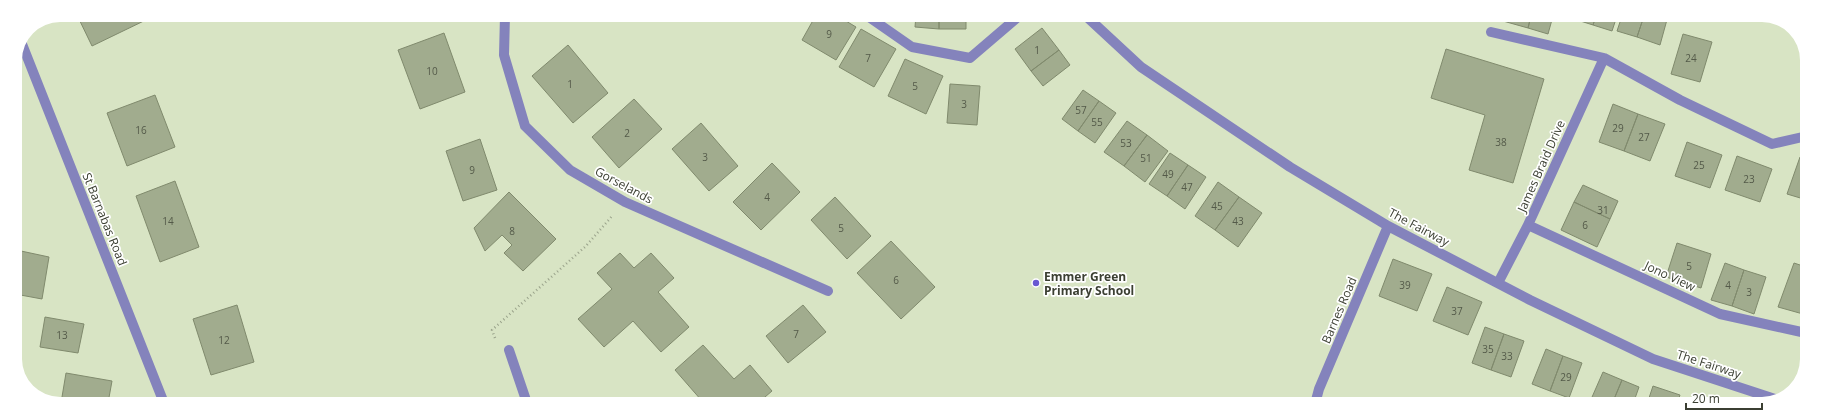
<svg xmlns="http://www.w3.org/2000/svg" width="1822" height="419" viewBox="0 0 1822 419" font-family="'Open Sans',sans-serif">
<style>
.building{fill:#a1ac8e;stroke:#808a6d}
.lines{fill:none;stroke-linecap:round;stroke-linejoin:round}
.path{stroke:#99a28a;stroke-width:2.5;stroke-dasharray:1 3;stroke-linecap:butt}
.minor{stroke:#8483bc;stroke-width:10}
.poi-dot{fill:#6858d1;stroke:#fff;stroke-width:1.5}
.labels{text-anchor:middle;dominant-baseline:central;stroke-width:3.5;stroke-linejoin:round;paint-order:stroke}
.number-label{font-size:10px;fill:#545a49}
.street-label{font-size:12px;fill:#3b3f32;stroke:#fff}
.poi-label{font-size:12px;font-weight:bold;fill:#3b3f32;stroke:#fff;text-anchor:start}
</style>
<rect width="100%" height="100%" fill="#d8e4c4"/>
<path class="building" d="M77,15H151L152,17L92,46Z
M816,15H836L856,27L836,60L802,40Z
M916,15H939V29L915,27Z
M939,15H966V29H939Z
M1504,16H1531L1528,28L1503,21Z
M1531,16H1553L1548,34L1528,28Z
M1575,16H1596L1593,25L1574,19Z
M1596,16H1617L1612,31L1593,25Z
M1622,16H1644L1637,37L1617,31Z
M1644,16H1668L1660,45L1637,37Z
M1042,28L1059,50L1031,71L1015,49Z
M861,29L896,49L874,87L839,67Z
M444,33L465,92L420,109L398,50Z
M1683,34L1712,42L1700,82L1671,74Z
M568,45L608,93L573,123L532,76Z
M1446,49L1544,79L1513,183L1469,170L1485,115L1431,98Z
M1059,50L1070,65L1043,86L1031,71Z
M905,59L943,76L926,114L888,96Z
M950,84L980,86L977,125L947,123Z
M1083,90L1099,101L1078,131L1062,119Z
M155,95L175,147L127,166L107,113Z
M634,99L662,129L619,168L592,137Z
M1099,101L1116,113L1095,143L1078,131Z
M1613,104L1638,114L1624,151L1599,142Z
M1638,114L1665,124L1650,161L1624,151Z
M1127,121L1147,135L1124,166L1104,152Z
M701,123L738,166L709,191L672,149Z
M1147,135L1168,151L1145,182L1124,166Z
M480,139L497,190L463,201L446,151Z
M1687,142L1722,155L1710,188L1675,176Z
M1170,153L1188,165L1167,196L1149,184Z
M1737,156L1772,169L1760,202L1725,190Z
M1800,157L1807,160V200L1787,194Z
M772,163L800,192L761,230L733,202Z
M1188,165L1206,177L1185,209L1167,196Z
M175,181L199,247L160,262L136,196Z
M1218,182L1239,197L1215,230L1195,216Z
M1583,185L1618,201L1610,219L1574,202Z
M509,192L556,239L523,271L504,253L512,245L502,235L485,251L474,228Z
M835,197L871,236L847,259L811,220Z
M1239,197L1262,213L1238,247L1215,230Z
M1574,202L1610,219L1597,247L1561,230Z
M891,241L935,287L901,319L857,273Z
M1677,243L1711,254L1701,288L1666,277Z
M21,251L49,257L42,299L15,294V282Z
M620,253L634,268L651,253L674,278L658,292L689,327L661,352L633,321L604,347L578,319L612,289L597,273Z
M1393,259L1432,274L1417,311L1379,296Z
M1725,263L1744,270L1732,306L1711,300Z
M1794,263L1806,267V303L1803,314L1778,307Z
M1744,270L1766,277L1754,314L1732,306Z
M1447,287L1482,302L1468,335L1433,321Z
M237,305L254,362L211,375L193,319Z
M803,305L826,332L788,363L766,336Z
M45,317L84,324L78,353L40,347Z
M1485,327L1504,334L1491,370L1472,363Z
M1504,334L1524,341L1511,377L1491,370Z
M703,345L734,379L750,365L772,391L758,403H699L702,401L675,370Z
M1546,349L1563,356L1550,391L1532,384Z
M1563,356L1582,363L1569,398L1550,391Z
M1603,372L1622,380L1612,404H1589Z
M66,373L112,381L108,403H61Z
M1622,380L1639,387L1633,404H1612Z
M1653,386L1680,395L1677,404H1647Z"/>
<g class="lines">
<path class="path" d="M495,338L492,330L586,246L613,215"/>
<path class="minor" d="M505,15L504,55L525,126L570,170L625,202L828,291
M866,15L912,47L970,58L1019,16
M1086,16L1141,67L1290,167L1388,226L1530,300L1653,359L1775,399
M1491,32L1604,58
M22,44L164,403
M1528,225L1720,314L1806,333
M1498,283L1528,225L1604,58L1680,100L1772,144L1807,136
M509,350L527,403
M1315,404L1319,389L1388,226"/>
</g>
<circle class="poi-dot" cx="1036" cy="283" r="4"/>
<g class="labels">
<g class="number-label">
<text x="829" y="34">9</text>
<text x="1037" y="50">1</text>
<text x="868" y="58">7</text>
<text x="1691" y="58">24</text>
<text x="432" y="71">10</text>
<text x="570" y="84">1</text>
<text x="915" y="86">5</text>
<text x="964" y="104">3</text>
<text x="1081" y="110">57</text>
<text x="1097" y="122">55</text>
<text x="1618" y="128">29</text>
<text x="141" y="130">16</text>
<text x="627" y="133">2</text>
<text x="1644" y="137">27</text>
<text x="1501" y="142">38</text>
<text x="1126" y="143">53</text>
<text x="705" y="157">3</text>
<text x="1146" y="158">51</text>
<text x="1699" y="165">25</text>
<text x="472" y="170">9</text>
<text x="1168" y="174">49</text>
<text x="1749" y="179">23</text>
<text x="1187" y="187">47</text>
<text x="767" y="197">4</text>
<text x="1217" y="206">45</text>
<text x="1603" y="210">31</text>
<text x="168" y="221">14</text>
<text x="1238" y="221">43</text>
<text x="1585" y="225">6</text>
<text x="841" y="228">5</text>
<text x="512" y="231">8</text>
<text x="1689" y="266">5</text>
<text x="896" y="280">6</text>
<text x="1405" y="285">39</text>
<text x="1728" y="285">4</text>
<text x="1749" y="292">3</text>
<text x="1457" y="311">37</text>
<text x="796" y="334">7</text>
<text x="62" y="335">13</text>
<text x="224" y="340">12</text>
<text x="1488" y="349">35</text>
<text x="1507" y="356">33</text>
<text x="1566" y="377">29</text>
</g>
<g class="street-label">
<text transform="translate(1541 166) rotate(-66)">James Braid Drive</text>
<text transform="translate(624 185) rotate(28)">Gorselands</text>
<text transform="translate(105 219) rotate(68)">St Barnabas Road</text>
<text transform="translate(1419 227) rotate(28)">The Fairway</text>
<text transform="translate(1670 276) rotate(25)">Jono View</text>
<text transform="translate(1339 310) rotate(-67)">Barnes Road</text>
<text transform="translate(1709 364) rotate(18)">The Fairway</text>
</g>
<g class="poi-label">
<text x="1044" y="276">Emmer Green<tspan x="1044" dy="14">Primary School</tspan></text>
</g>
</g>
<path d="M0 0H1822V419H0ZM60 22H1762A38 38 0 0 1 1800 60V359A38 38 0 0 1 1762 397H60A38 38 0 0 1 22 359V60A38 38 0 0 1 60 22Z" fill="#fff" fill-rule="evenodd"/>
<path d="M1686 403v6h76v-6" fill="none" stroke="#3b3f32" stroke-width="2"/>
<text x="1692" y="403" font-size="12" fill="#3b3f32" stroke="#ffffff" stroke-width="3" paint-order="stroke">20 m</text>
</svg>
